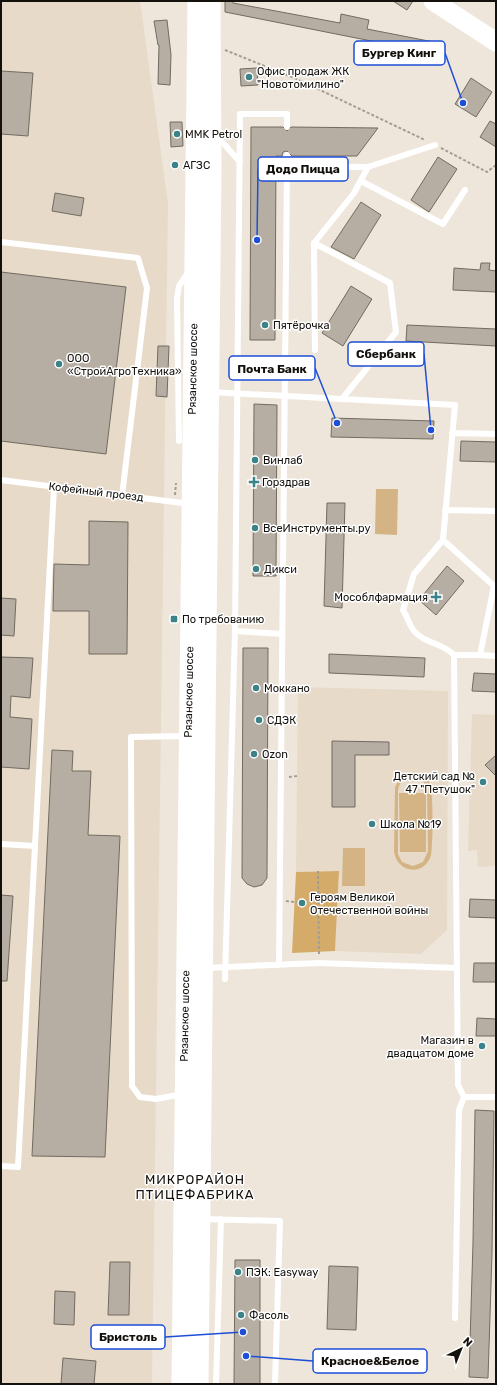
<svg xmlns="http://www.w3.org/2000/svg" width="497" height="1385" viewBox="0 0 497 1385" font-family="Rubik,sans-serif">
<style>
.built{fill:#e7dac8}
.green{fill:#d4b484;fill-rule:evenodd}
.forest{fill:#d5ab6a}
.building{fill:#b6aea3;stroke:#726b61}
.lines{fill:none;stroke-linecap:round;stroke-linejoin:round}
.path{stroke:#a49d94;stroke-width:2;stroke-dasharray:3 2;stroke-linecap:butt}
.lane{stroke:#fff;stroke-width:6}
.primary{stroke:#fff;stroke-width:19}
.poi-dot{fill:#3b8389;stroke:#fff;stroke-width:1.5}
.labels{text-anchor:middle;dominant-baseline:central;stroke-width:3;stroke-linejoin:round;paint-order:stroke}
.poi-label{font-size:11px;fill:#14110d;stroke:#fff;text-anchor:start}
.street-label{font-size:11px;fill:#14110d;stroke:#fff}
.quarter-label{font-size:13px;letter-spacing:1px;fill:#14110d;stroke:#fff}
.leader{fill:none;stroke:#1d4ed8;stroke-width:1.5}
.callout-dot{fill:#1d4ed8;stroke:#fff;stroke-width:1.5}
.callout{fill:#fff;stroke:#1d4ed8;stroke-width:1.5}
.callout-label{font-size:12px;text-anchor:middle;font-weight:bold;fill:#14110d}
</style>
<rect width="100%" height="100%" fill="#eee6da"/>
<path class="built" d="M1,1H140L168,204L152,1384H1Z
M298,687L448,691L447,930L421,954L335,951L339,871L296,872Z
M472,714L496,715V866L478,867L477,850L468,851Z"/>
<path class="green" d="M376,489H398L397,535L375,534Z
M410,773C417,772 425,774 429,781C434,789 433,843 431,855C425,877 396,873 394,851L395,787L400,778ZM416,776L423,781L427,788L428,851L423,862L413,866L402,862L398,854V791C399,781 406,776 416,776Z
M399,793H426V852H400Z
M343,848H365V886H342Z"/>
<path class="forest" d="M339,871L335,951L292,953L296,872Z"/>
<path class="building" d="M225,1H233V3L340,23L341,14L369,20L367,29L444,44L442,55L225,12Z
M393,1H413L407,10Z
M167,20L171,55L170,85L158,84L159,45H158L154,21Z
M257,68L258,85L241,86L240,69Z
M1,71L33,73L28,136L1,134Z
M471,78L492,92L476,117L455,104Z
M490,121L496,124V147L480,137Z
M170,122H182L183,146L171,147Z
M251,127H283L287,131L291,127L378,128L357,156H292L287,151L283,152L282,156H276L275,340H250Z
M438,157L457,169L429,212L411,200Z
M55,193L84,198L81,216L52,211Z
M361,202L381,215L354,259L331,247Z
M481,263H490L489,270L496,271V292L453,290L454,268L480,270Z
M1,272L126,287L106,454L1,441Z
M351,286L372,299L343,346L322,333Z
M407,325L496,329V346L406,341Z
M158,346H169L167,397L156,396Z
M254,404L277,405L276,576H253Z
M332,418L434,421L433,439L331,437Z
M461,441L496,442V462L460,461Z
M327,503H345L342,608L324,606Z
M89,521L128,522L127,654H89V611H53L54,564L89,565Z
M447,566L464,581L436,615L419,600Z
M1,598L16,599L14,636L1,635Z
M243,648H268L267,878L262,885L254,887L247,884L242,878Z
M329,654L425,658L424,677L329,673Z
M1,657L33,658L30,698L11,696L10,717L32,719L29,769L1,767Z
M474,673L496,674V692L472,691Z
M332,741L389,742V755H355V807H332Z
M52,750L73,751L72,771H91L88,835L120,836L105,1157L32,1156Z
M496,755V776L485,765Z
M1,895L13,896L7,981H1Z
M470,899L496,900V918L469,917Z
M474,963H496V982H473Z
M477,1018L496,1019V1036H476Z
M475,1110L494,1111L492,1254L488,1378L469,1377L473,1242Z
M235,1260H260V1384H234Z
M110,1262H130L129,1315H108Z
M329,1266L358,1267L356,1330L327,1329Z
M55,1291L75,1292L74,1325L54,1324Z
M63,1358L96,1361L94,1384H61Z"/>
<g class="lines">
<path class="path" d="M495,1L496,2
M225,50L299,80L425,140
M441,148L487,172L496,165
M175,495L176,483
M289,777L297,776
M318,871L319,956
M286,901L302,903"/>
<path class="lane" d="M216,135L240,162
M287,166V155
M361,181L443,224L465,190
M1,242L138,258L147,288L122,496
M314,243L315,350
M211,392L455,405L443,540L414,574L403,610C407,616 410,627 415,632C427,645 442,642 454,655L458,1085L464,1097
M342,399L396,332L390,283L314,243L354,193L368,167L435,145
M452,433L496,434
M179,441L177,299L179,286L189,271
M1,480L190,504
M445,510L496,511
M443,540L494,586L480,655H454
M282,634L235,631L240,114H287V127
M480,655L496,656
M1,844L35,846
M279,965L287,166L368,167
M205,968L319,963L457,968
M225,979L235,631
M183,1094L156,1099L140,1097L132,1086L131,737L186,736
M1,1166L18,1167L54,487
M203,1219L280,1221L275,1384
M455,1318L459,1110L464,1097H496
M216,1384L221,1219"/>
<path class="primary" d="M433,1L496,42
M181,1384L197,1
M199,1384L212,167L211,1"/>
</g>
<g class="poi-dot">
<circle cx="249" cy="77" r="4"/>
<circle cx="177" cy="134" r="4"/>
<circle cx="175" cy="165" r="4"/>
<circle cx="265" cy="325" r="4"/>
<circle cx="59" cy="364" r="4"/>
<circle cx="255" cy="460" r="4"/>
<path d="M252 476h4v4h4v4h-4v4h-4v-4h-4v-4h4z"/>
<circle cx="255" cy="528" r="4"/>
<circle cx="256" cy="569" r="4"/>
<path d="M434 591h4v4h4v4h-4v4h-4v-4h-4v-4h4z"/>
<rect x="170" y="615" width="8" height="8" rx="2"/>
<circle cx="256" cy="688" r="4"/>
<circle cx="259" cy="720" r="4"/>
<circle cx="254" cy="754" r="4"/>
<circle cx="483" cy="782" r="4"/>
<circle cx="372" cy="824" r="4"/>
<circle cx="302" cy="903" r="4"/>
<circle cx="482" cy="1046" r="4"/>
<circle cx="238" cy="1272" r="4"/>
<circle cx="241" cy="1315" r="4"/>
</g>
<g class="labels">
<g class="poi-label">
<text x="257" y="71">Офис продаж ЖК<tspan x="257" dy="13">"Новотомилино"</tspan></text>
<text x="185" y="134">MMK Petrol</text>
<text x="183" y="165">АГЗС</text>
<text x="273" y="325">Пятёрочка</text>
<text x="67" y="358">ООО<tspan x="67" dy="13">«СтройАгроТехника»</tspan></text>
<text x="263" y="460">Винлаб</text>
<text x="262" y="482">Горздрав</text>
<text x="263" y="528">ВсеИнструменты.ру</text>
<text x="264" y="569">Дикси</text>
<text x="428" y="597" text-anchor="end">Мособлфармация</text>
<text x="182" y="619">По требованию</text>
<text x="264" y="688">Моккано</text>
<text x="267" y="720">СДЭК</text>
<text x="262" y="754">Ozon</text>
<text x="475" y="776" text-anchor="end">Детский сад №<tspan x="475" dy="13">47 "Петушок"</tspan></text>
<text x="380" y="824">Школа №19</text>
<text x="310" y="897">Героям Великой<tspan x="310" dy="13">Отечественной войны</tspan></text>
<text x="474" y="1040" text-anchor="end">Магазин в<tspan x="474" dy="13">двадцатом доме</tspan></text>
<text x="246" y="1272">ПЭК: Easyway</text>
<text x="249" y="1315">Фасоль</text>
</g>
<g class="street-label">
<text transform="translate(193 369) rotate(-89)">Рязанское шоссе</text>
<text transform="translate(96 492) rotate(7)">Кофейный проезд</text>
<text transform="translate(189 692) rotate(-89)">Рязанское шоссе</text>
<text transform="translate(185 1016) rotate(-89)">Рязанское шоссе</text>
</g>
<g class="quarter-label">
<text x="195" y="1179">МИКРОРАЙОН<tspan x="195" dy="15">ПТИЦЕФАБРИКА</tspan></text>
</g>
</g>
<path class="leader" d="M463 103L445 53M257 240L258 169M431 430L424 354M337 423L315 368M243 1332L165 1337M246 1356L313 1361"/>
<g class="callout-dot">
<circle cx="463" cy="103" r="4"/>
<circle cx="257" cy="240" r="4"/>
<circle cx="431" cy="430" r="4"/>
<circle cx="337" cy="423" r="4"/>
<circle cx="243" cy="1332" r="4"/>
<circle cx="246" cy="1356" r="4"/>
</g>
<g class="callout">
<rect x="354" y="41" width="91" height="24" rx="4"/>
<rect x="258" y="157" width="90" height="24" rx="4"/>
<rect x="348" y="342" width="76" height="24" rx="4"/>
<rect x="229" y="356" width="86" height="24" rx="4"/>
<rect x="91" y="1325" width="74" height="24" rx="4"/>
<rect x="313" y="1349" width="114" height="24" rx="4"/>
</g>
<g class="callout-label">
<text x="399" y="57">Бургер Кинг</text>
<text x="303" y="173">Додо Пицца</text>
<text x="386" y="358">Сбербанк</text>
<text x="272" y="373">Почта Банк</text>
<text x="128" y="1341">Бристоль</text>
<text x="370" y="1365">Красное&amp;Белое</text>
</g>
<rect width="497" height="1385" fill="none" stroke="#14110d" stroke-width="4"/>
<g transform="translate(461 1349) rotate(43)" stroke="#ffffff" stroke-width="3" paint-order="stroke">
<path d="M0-3L7 15L0 10L-7 15Z" fill="#14110d"/>
<text y="-6" font-size="11" font-weight="bold" text-anchor="middle" fill="#14110d">N</text>
</g>
</svg>
